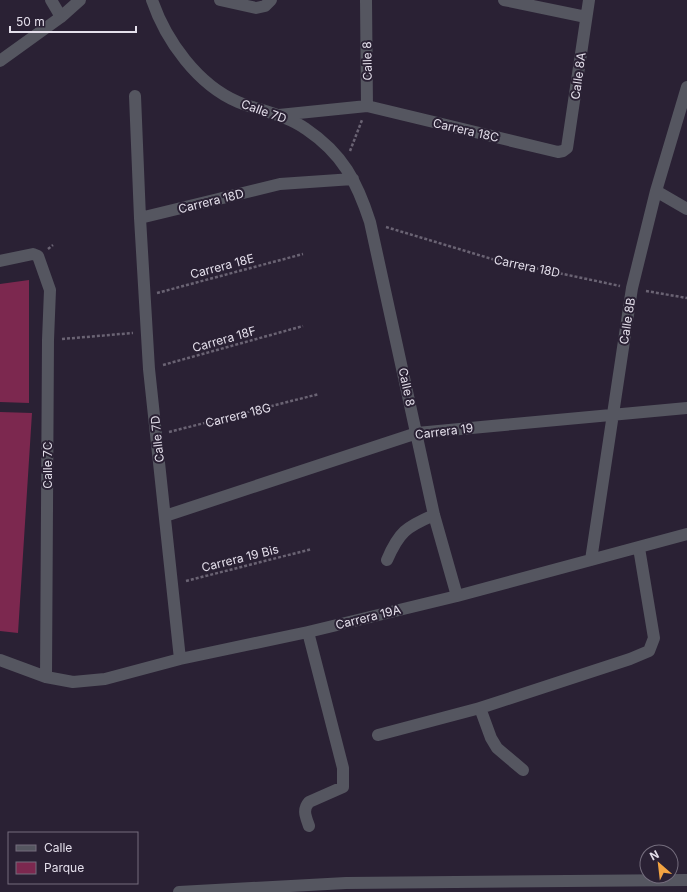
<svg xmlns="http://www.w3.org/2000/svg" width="687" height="892" viewBox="0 0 687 892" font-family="Inter,sans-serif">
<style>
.green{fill:#7c284f}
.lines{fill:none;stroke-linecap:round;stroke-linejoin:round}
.path{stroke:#6a6373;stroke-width:2.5;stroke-dasharray:3 2;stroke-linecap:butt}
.minor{stroke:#555660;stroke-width:12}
.labels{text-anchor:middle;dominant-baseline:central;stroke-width:4;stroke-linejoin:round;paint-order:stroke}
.street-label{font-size:12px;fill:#e4dfeb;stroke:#2a2134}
</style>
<rect width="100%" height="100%" fill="#2a2134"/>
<path class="green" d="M29,280V403L0,402V284Z
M0,412L32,413L18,633L0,631Z"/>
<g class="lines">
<path class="path" d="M350,151L362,120
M386,227L492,259L620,286
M48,249L53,245
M646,291L687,298
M157,293L303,254
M62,339L133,333
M163,365L303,326
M169,432L319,394
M186,581L312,549"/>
<path class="minor" d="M51,0L61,17
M152,0C166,41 198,85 238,102C245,105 252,107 259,109C275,114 292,119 306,129C343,154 357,182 370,222L434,515L457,596
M220,0L256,8L265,6L271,0
M366,0L367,106
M504,0L586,17
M0,61L61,17L80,0
M135,96L140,218L149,369L180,659
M279,115L367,106L558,152L563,151L567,148L589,0
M656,191L687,209
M140,218L280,184L353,179
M0,261L33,254L38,256L50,290L48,340L46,677
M165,516L417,433L687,408
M387,560C399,532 406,527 434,515
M591,560L632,288L656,191L687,87
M308,632L343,768V787L309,802C302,810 306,817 309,826
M0,660L46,677L73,682L105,679L180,659L308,632L457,596L687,534
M480,708L491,738L497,748L523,770
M378,735L480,708L630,659L649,651L654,638L639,548
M179,892L346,883L687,880"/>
</g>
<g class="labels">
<g class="street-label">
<text transform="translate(367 61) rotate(-91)">Calle 8</text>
<text transform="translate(578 76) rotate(-82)">Calle 8A</text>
<text transform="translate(264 111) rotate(20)">Calle 7D</text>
<text transform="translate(466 130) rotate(13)">Carrera 18C</text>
<text transform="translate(211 201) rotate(-14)">Carrera 18D</text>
<text transform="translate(222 266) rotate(-15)">Carrera 18E</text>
<text transform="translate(527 266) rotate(12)">Carrera 18D</text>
<text transform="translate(627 321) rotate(-81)">Calle 8B</text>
<text transform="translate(224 339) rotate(-16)">Carrera 18F</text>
<text transform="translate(407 387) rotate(78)">Calle 8</text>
<text transform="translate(238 415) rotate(-14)">Carrera 18G</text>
<text transform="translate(444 431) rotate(-7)">Carrera 19</text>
<text transform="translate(157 439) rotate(-96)">Calle 7D</text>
<text transform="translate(47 465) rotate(-90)">Calle 7C</text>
<text transform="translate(240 558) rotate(-14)">Carrera 19 Bis</text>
<text transform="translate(368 617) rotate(-14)">Carrera 19A</text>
</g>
</g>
<rect x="8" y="832" width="130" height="52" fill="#2a2134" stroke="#746d7d"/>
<rect x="16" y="845" width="20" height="6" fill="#555660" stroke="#746d7d"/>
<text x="44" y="852" font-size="12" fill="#e4dfeb">Calle</text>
<rect x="16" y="862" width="20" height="12" fill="#7c284f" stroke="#746d7d"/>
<text x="44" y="872" font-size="12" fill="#e4dfeb">Parque</text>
<g transform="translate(659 864) rotate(332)"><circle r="19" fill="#2a2134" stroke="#746d7d"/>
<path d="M0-3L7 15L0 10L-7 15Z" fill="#f3a442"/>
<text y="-6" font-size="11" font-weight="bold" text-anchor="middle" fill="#e4dfeb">N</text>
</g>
<path d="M10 26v6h126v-6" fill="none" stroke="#e4dfeb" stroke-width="2"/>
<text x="16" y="26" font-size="12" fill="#e4dfeb" stroke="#2a2134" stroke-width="3" paint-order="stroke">50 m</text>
</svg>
